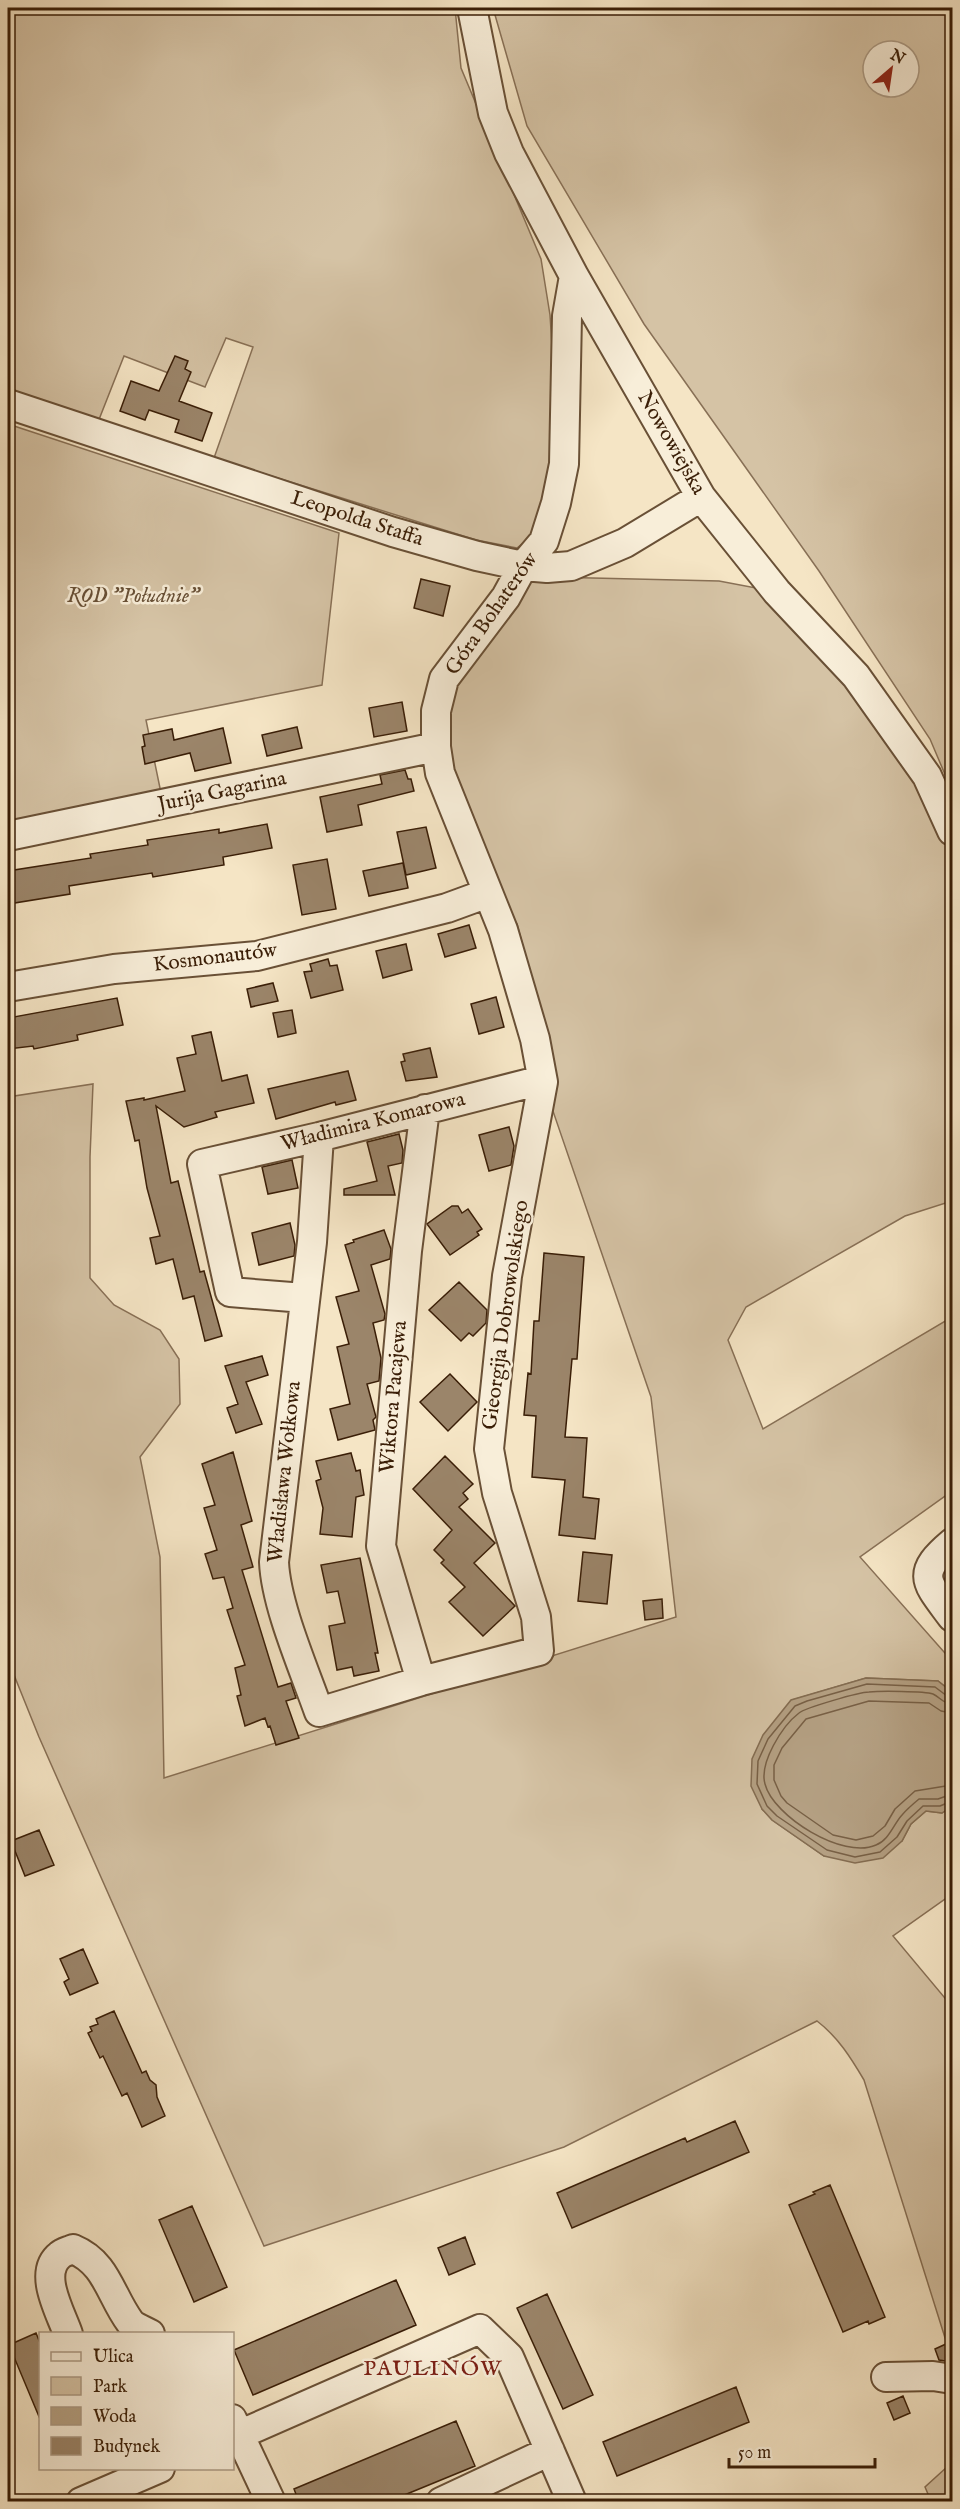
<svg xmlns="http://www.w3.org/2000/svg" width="960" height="2509" viewBox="0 0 960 2509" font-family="'IM FELL English',serif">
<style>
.green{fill:#d5c3a5;stroke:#887056;stroke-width:1.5;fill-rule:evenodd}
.water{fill:#b5a184;stroke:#846d52;stroke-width:1.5}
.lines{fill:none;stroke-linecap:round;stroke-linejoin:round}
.shore{stroke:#786046;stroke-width:1.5}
.building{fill:#9b856a;stroke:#3a1e07;stroke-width:1.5}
.minor-casing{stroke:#695036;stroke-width:32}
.minor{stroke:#f8eed9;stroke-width:28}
.labels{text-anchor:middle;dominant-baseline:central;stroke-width:5;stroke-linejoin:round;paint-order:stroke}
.street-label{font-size:21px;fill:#3a1e07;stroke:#f8eed9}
.park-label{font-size:21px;font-style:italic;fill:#685036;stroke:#f8eed9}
.neighbourhood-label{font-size:22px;letter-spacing:1.5px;fill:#7a1f14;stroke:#f8eed9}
</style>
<rect width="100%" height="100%" fill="#f5e5c5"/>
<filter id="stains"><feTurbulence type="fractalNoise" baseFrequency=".00333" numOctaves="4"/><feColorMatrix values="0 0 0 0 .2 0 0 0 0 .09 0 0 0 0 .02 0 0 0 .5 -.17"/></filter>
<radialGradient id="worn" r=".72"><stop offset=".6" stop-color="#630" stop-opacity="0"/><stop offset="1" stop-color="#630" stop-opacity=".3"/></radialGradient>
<path class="green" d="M8,8H455L461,68L541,259L550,315L553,361L552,473L536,523L528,539L517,548L476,540L214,458L253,347L226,338L205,387L124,356L98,422L8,393Z
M493,8H952V791L930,739L819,571L644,324L527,126ZM873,51H909V87H873Z
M8,424L339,533L322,685L146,720L161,793L8,824Z
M523,566L550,577L719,581L777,592L823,639L945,829L952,858V1201L905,1216L746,1307L728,1340L763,1429L952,1317V1491L860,1557L952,1661V1692L938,1681L866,1678L792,1700L762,1809L772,1820L824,1856L902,1841L911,1824L926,1811L942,1813L952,1806V1894L893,1936L949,2003L952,2002V2360L864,2080C851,2058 838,2037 817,2021L564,2147L264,2246L39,1737L8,1660V1097L93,1084L90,1157V1278L114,1305L160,1330L179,1359L180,1404L140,1457L160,1557L164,1778L676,1617L651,1397L543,1082L555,1066L517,924L488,893L434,723Z
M948,2466L952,2471V2501H931L925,2487Z"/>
<path class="water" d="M866,1678L938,1681L952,1692V1806L942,1813L926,1811L911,1824L902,1841L883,1858L855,1863L824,1856L772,1820L762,1809L751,1786L752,1759L763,1735L791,1700Z"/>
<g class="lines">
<path class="shore" d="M952,1697L947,1696L935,1687L867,1684L807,1701L795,1706L768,1739L758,1761L757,1784L767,1806L777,1816L827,1850L855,1857L880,1852L897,1837L907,1821L923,1806H940L952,1801
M952,1704C943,1704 940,1697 933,1694C924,1691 879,1691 869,1692C859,1692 805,1708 799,1713C782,1726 759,1763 765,1784C773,1816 843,1860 876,1845C889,1840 893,1825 902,1815C907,1809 913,1804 919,1799H938L952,1794
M952,1713L941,1711L929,1703L869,1701L806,1719L782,1748L774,1765V1780L781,1796L787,1803L833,1835L856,1840L873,1836L885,1826L895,1809L915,1791L952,1785"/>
</g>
<path class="building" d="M175,356L188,361L185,369L191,372L179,401L212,413L202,441L175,432L179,420L149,410L145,420L120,411L131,381L159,391Z
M421,579L450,586L443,616L414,608Z
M402,702L407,731L374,737L369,708Z
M297,727L302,748L267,756L262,735Z
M223,728L231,763L195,771L190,753L145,764L142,747L145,746L143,735L172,729L174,740Z
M405,770L408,779H411L414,791L358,805L362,825L327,832L320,797L382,784L380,775Z
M267,824L272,848L223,857L224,865L153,877L152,873L69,886L70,894L8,904V871L91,858L90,854L148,845L147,840L219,829V833Z
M426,827L436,868L406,875L397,832Z
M327,859L336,909L302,915L293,865Z
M403,863L408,888L369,896L363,871Z
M469,925L476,948L445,957L438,934Z
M406,944L412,970L383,978L376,951Z
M328,959L330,966L337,965L343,990L311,998L304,972L312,971L310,964Z
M273,983L278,1001L251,1007L247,989Z
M496,997L504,1027L479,1034L471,1004Z
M117,998L123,1025L77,1035L78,1040L34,1049L33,1046L8,1049V1018Z
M292,1010L296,1033L278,1037L273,1013Z
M211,1032L222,1081L247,1075L254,1103L215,1112L217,1117L184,1127L156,1106L171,1183L178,1181L200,1272L204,1271L222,1336L205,1341L194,1296L183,1299L173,1259L156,1264L150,1238L160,1236L147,1188L139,1140L135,1141L126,1101L144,1098V1100L185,1091L177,1058L196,1054L192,1036Z
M430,1048L437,1077L406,1081L401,1062L405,1061L403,1054Z
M348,1071L356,1100L336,1105L335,1102L276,1119L268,1089Z
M509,1127L514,1146L511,1165L489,1171L479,1135Z
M399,1134L403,1150L402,1163L388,1166L395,1195H344V1189L377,1181L367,1142Z
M292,1160L298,1188L268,1194L262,1167Z
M452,1206H458L462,1213L468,1209L482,1229L477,1232L479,1235L450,1255L427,1224Z
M290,1223L295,1245L294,1256L259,1265L252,1233Z
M384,1230L391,1249L390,1259L371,1265L385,1314L384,1320L373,1323L381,1358L379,1381L367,1384L376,1417L373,1420L375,1430L338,1440L330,1409L350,1404L337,1347L349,1344L336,1297L359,1291L345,1245L354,1242L353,1240Z
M544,1253L584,1257L577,1359H572L565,1437L587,1438L583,1497L599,1499L595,1539L559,1535L565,1480L532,1477L536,1416L524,1415L528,1373L531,1374L534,1321H539Z
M459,1282L487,1310L486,1323L473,1336L469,1333L461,1341L429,1310Z
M262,1356L268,1375L246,1382L262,1424L236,1433L227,1408L238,1404L225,1366Z
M450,1374L477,1402L448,1431L420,1402Z
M233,1452L252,1521L241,1525L253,1567L242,1570L278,1687L291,1683L296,1698L286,1701L299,1738L276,1745L270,1726L268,1727L265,1718L245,1726L237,1696L241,1695L235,1668L245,1665L227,1610L233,1608L224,1577L213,1579L205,1554L217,1550L204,1508L215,1505L202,1464Z
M351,1453L356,1471L360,1470L364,1495L356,1497L352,1537L320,1534L323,1508L316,1481L321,1479L316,1461Z
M445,1456L473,1484L463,1493L468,1499L459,1507L495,1543L474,1563L515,1606L483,1636L449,1602L465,1587L441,1563L444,1560L434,1550L452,1530L413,1489Z
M583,1552L612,1555L607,1604L578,1601Z
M360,1558L378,1653H375L379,1671L354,1676L352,1667L337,1670L329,1626L345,1623L338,1591L327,1593L321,1565Z
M662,1599L663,1618L645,1620L643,1601Z
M39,1830L54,1865L25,1876L11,1841Z
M83,1949L98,1983L70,1995L64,1982L69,1979L60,1959Z
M114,2011L142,2073L146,2071L150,2080L156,2085L157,2097L165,2116L142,2127L127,2093L122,2096L103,2056L100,2058L88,2033L92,2031L90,2027L98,2024L96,2019Z
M735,2121L749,2152L572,2228L557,2193L685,2138L687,2142Z
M830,2185L885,2317L869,2324L868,2321L843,2332L789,2205L815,2194L813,2192Z
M192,2206L227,2287L194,2302L159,2220Z
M465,2237L475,2264L449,2275L438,2248Z
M396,2280L416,2325L253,2395L234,2350Z
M547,2294L593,2395L563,2409L517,2308Z
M36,2333L40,2343V2419L9,2345Z
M948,2343L952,2353V2362L939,2360L935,2349Z
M736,2387L749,2422L617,2476L603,2442Z
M903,2396L910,2413L894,2420L887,2403Z
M456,2421L475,2466L402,2496L404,2502H299L294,2489Z"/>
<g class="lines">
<defs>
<path id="minor" d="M472,8L493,113L509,153L574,276L701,497L777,592L856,676L927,776L952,831
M8,404L393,532L477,556L523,566L547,568L571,566L625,543L701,497
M8,836L436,747
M8,987L114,969L257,956L447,908L488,893
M319,1137L312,1242L274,1562C276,1606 304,1669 319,1712L421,1681L539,1651L536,1617L497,1493L489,1449L507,1276L543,1082L535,1039L503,930L440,773L436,747V711L444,679L506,597L523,566L544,541L556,503L564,464L567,316L574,276
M304,1298L230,1292L202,1164L319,1137L526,1084L543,1082
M952,1543C915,1574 926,1582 952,1617
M421,1681L381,1546L407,1251L425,1109
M68,2334C61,2313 37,2273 60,2255C63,2252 69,2251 73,2249C107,2263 110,2295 130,2322C134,2327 143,2330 150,2334
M886,2377L933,2376L952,2379
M232,2419L271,2502
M232,2438L480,2329L509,2357L572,2502
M81,2502L160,2468
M441,2502L550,2451"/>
</defs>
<use href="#minor" class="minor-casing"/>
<use href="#minor" class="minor"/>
</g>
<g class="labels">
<g class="street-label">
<text transform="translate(671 443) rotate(60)">Nowowiejska</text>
<text transform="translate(357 519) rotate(18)">Leopolda Staffa</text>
<text transform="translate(492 614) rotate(-55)">Góra Bohaterów</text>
<text transform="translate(222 792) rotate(-12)">Jurija Gagarina</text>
<text transform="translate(215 958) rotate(-7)">Kosmonautów</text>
<text transform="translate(373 1122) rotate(-14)">Władimira Komarowa</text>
<text transform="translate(506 1315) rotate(-82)">Gieorgija Dobrowolskiego</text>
<text transform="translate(394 1397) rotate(-85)">Wiktora Pacajewa</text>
<text transform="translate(285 1472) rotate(-84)">Władisława Wołkowa</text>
</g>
<g class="park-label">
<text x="133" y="596">ROD "Południe"</text>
</g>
<g class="neighbourhood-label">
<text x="433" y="2369">PAULINÓW</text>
</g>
</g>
<rect width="960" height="2509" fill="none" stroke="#f5e5c5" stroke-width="30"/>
<rect x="9" y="9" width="942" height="2491" fill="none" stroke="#3a1e07" stroke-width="3"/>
<rect x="15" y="15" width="930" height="2479" fill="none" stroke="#3a1e07" stroke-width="1.5"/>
<rect x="39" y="2332" width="195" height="138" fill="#f8eed9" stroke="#ac9b85" stroke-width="1.5"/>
<rect x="51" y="2352" width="30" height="9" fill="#f8eed9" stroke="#ac9b85" stroke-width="1.5"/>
<text x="93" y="2362" font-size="18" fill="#3a1e07">Ulica</text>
<rect x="51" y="2377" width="30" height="18" fill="#d5c3a5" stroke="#ac9b85" stroke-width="1.5"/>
<text x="93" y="2392" font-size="18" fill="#3a1e07">Park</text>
<rect x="51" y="2407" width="30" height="18" fill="#b5a184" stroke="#ac9b85" stroke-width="1.5"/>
<text x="93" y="2422" font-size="18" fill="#3a1e07">Woda</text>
<rect x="51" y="2437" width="30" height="18" fill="#9b856a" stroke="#ac9b85" stroke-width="1.5"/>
<text x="93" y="2452" font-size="18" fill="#3a1e07">Budynek</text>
<g transform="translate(891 69) rotate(29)"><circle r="28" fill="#f8eed9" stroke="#ac9b85" stroke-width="1.5"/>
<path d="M0-4.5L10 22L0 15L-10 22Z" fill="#8f2418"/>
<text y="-9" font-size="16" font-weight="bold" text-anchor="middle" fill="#3a1e07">N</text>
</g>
<path d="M729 2458v9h146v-9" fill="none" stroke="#3a1e07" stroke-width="3"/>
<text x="738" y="2458" font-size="18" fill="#3a1e07" stroke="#f8eed9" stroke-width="4.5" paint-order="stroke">50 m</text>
<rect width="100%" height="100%" filter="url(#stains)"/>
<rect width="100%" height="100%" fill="url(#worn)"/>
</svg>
